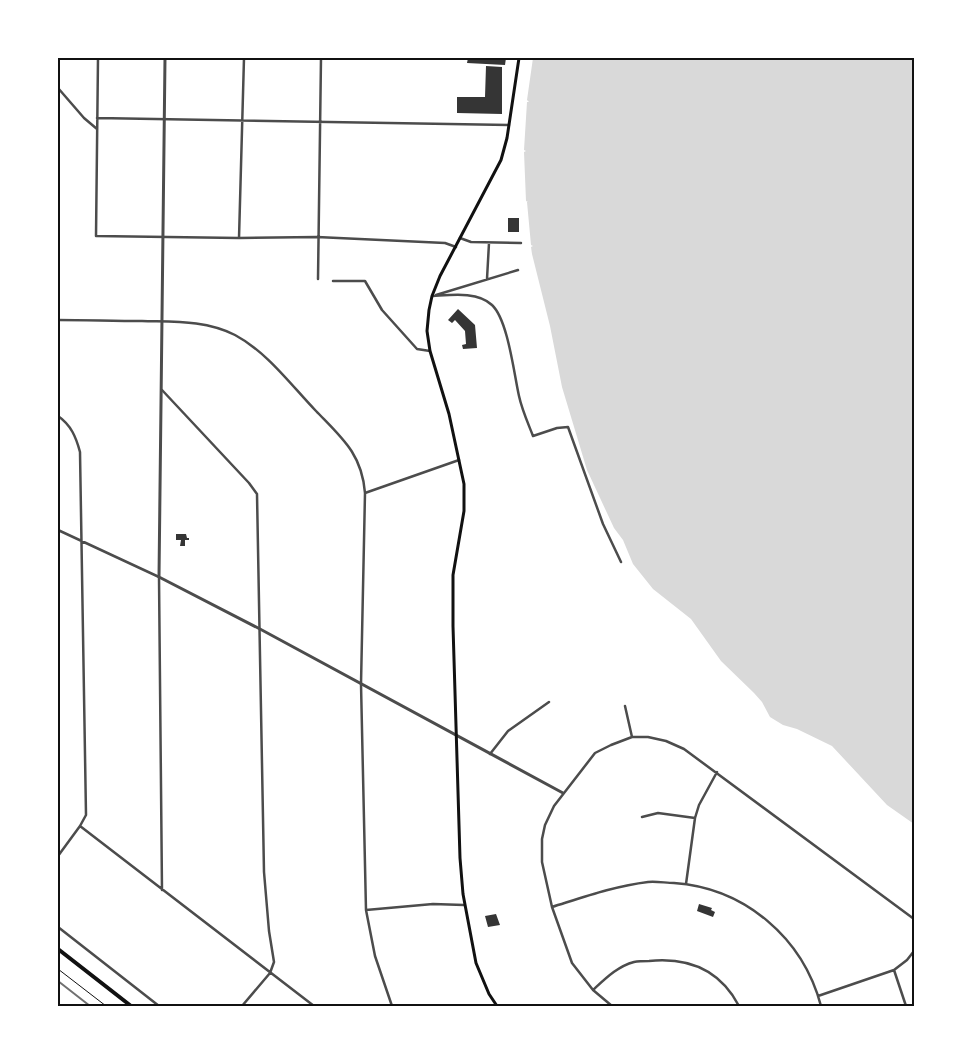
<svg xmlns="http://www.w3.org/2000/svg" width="972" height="1064" viewBox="0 0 972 1064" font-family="Karla,sans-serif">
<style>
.water{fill:#d9d9d9}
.building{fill:#353535}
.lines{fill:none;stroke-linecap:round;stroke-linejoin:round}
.path{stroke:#111;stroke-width:1}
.minor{stroke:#4c4c4c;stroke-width:2.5}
.tertiary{stroke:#4c4c4c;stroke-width:3}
.secondary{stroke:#111;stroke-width:3}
.primary{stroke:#111;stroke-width:4}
.rail{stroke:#707070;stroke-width:2}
.neatline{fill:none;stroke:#111;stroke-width:2}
</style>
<rect width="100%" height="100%" fill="#fff"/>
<path class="water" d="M533,58H914V824L887,805L832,746L797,729L783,725L770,717L762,702L754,693L721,661L691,619L653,589L633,564L623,540L614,528L587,470L562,387L550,326L532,254L531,247L533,246L531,245L527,202H528L526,201L524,152L526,151L524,150L527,102H529L527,100Z"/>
<path class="building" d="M468,58H506L505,65L467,63Z
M486,66L502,67V114L457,113V97H485Z
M508,218H519V232H508Z
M458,309L475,325L477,348L463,349L462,345L466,344L465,331L455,320L452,323L448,320Z
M176,534H186L187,538H189V540H185V546H180L181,540H176Z
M699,904L712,908L711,910L715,912L713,917L697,911Z
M496,914L500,925L488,927L485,916Z"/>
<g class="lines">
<path class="path" d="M58,969L106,1006"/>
<path class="minor" d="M98,58L96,236L239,238L317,237L445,243L456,247
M58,88L84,118L97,129
M97,118L509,125
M239,238L244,58
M460,238L471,242L521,243
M318,279L321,58
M487,279L489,243
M333,281H365L382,310L417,349L430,351
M436,295L518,270
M433,296C450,295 478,291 492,305C508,320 514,374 519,396C522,410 528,423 533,436L557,428L568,427L603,524L621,562
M58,320C86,320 114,321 142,321C174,322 205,320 235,335C267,352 291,385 316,411C342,438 362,454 365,493L361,684L366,910L375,956L392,1006
M162,390L249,483L257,494L264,872L269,931L274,962L270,973L242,1006
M58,416C71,425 76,437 80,452L86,815L80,826L58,856
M365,493L459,460
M58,530L159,577L162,890
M625,706L632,737
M490,754L508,731L549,702
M642,817L658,813L695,818
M80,826L314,1006
M686,884L695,818L699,805L717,772
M552,907C584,897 615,886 648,882C656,881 666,883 674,883C745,888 803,938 821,1006
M366,910L433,904L464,905
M58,927L159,1006
M894,970L906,1006
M593,990C605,979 618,966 634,962C639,961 645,961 649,961C689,957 720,970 739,1006
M818,996L894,970L907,960L914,951
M612,1006L593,990L572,963L552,907L542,862V839L545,825L554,806L595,753L611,745L632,737H648L666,741L684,749L914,919"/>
<path class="tertiary" d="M165,58L159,577L260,629L563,793"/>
<path class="secondary" d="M497,1006L489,994L476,963L463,894L460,858L453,626V575L464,511V484L449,414L430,351L427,331L429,310L432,296L440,276L501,160L507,138L519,58"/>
<path class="primary" d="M58,949L131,1006"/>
<path class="rail" d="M58,981L90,1006"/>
</g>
<rect width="972" height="1064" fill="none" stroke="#ffffff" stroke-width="118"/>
<rect x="59" y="59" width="854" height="946" class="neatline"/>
</svg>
